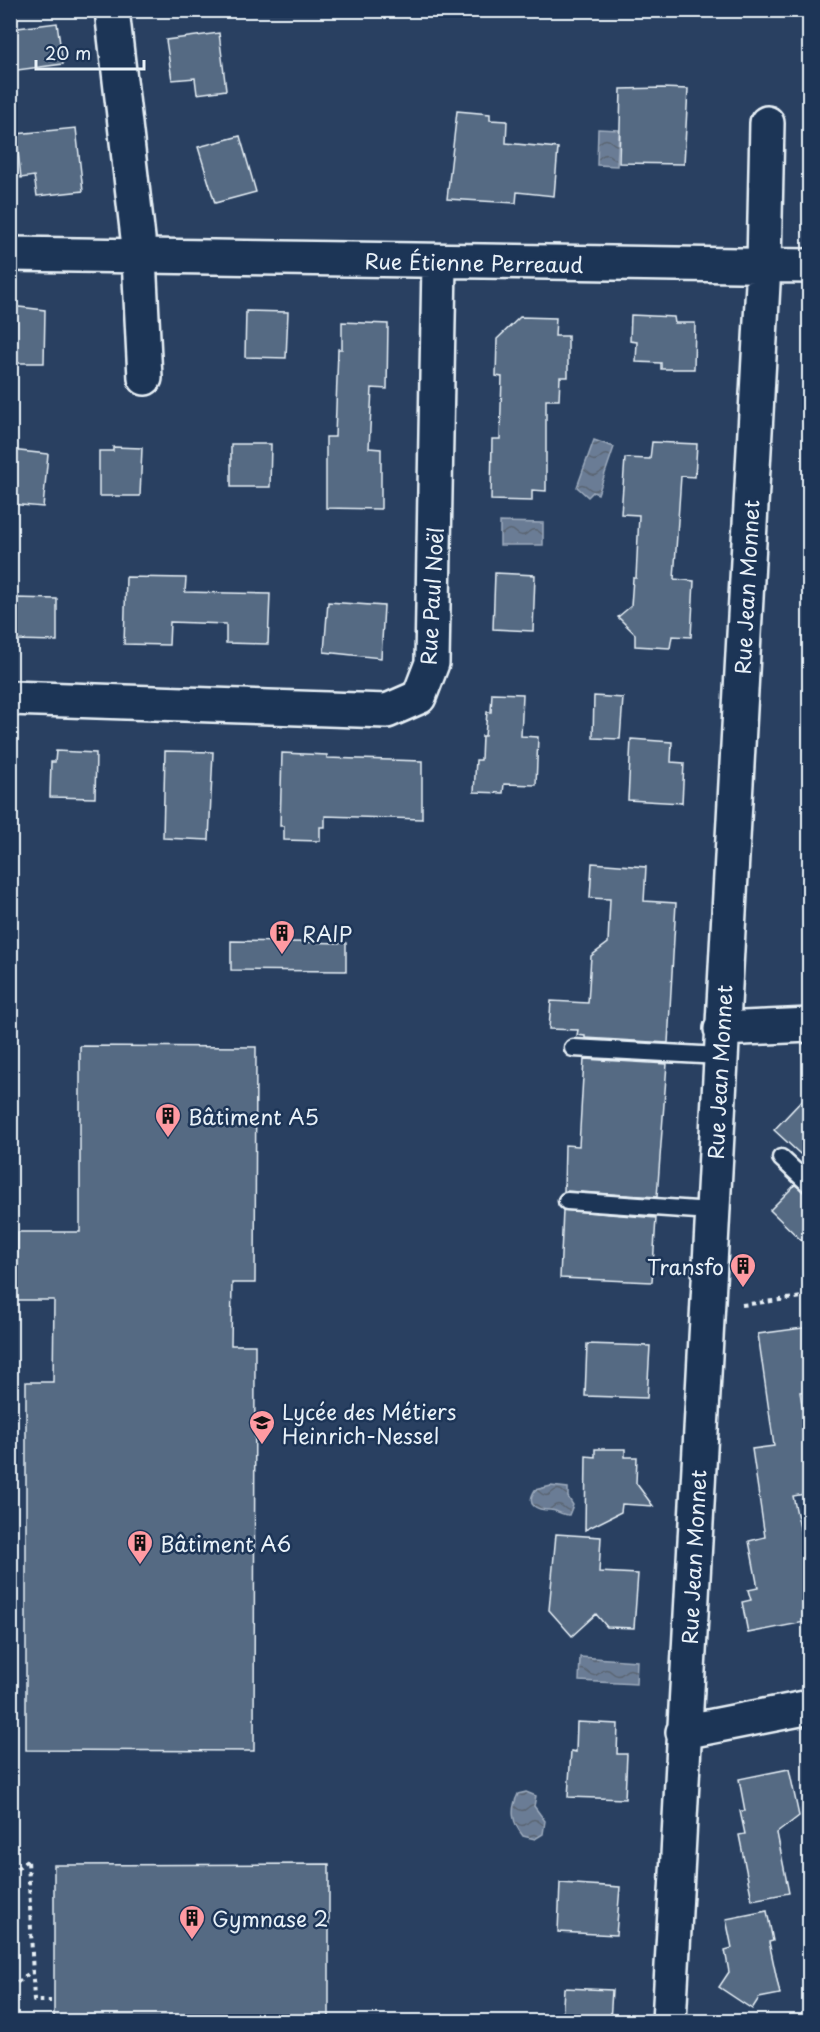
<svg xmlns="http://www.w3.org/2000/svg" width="820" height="2032" viewBox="0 0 820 2032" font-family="'Playpen Sans',sans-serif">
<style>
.water{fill:url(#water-waves);stroke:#9dabbd;stroke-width:1.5}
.building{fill:#556a83;stroke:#e8f1f8;stroke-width:1.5}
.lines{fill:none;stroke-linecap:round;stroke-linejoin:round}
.lane-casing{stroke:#e8f1f8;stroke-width:21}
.street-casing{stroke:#e8f1f8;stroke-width:38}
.path{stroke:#e8f1f8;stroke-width:4;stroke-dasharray:4.5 4.5;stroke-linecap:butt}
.lane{stroke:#1d3557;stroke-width:16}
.street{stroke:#1d3557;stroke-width:33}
.labels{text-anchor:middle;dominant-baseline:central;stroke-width:5;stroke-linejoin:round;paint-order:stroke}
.street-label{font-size:21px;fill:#e8f1f8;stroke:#1d3557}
.poi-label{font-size:21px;fill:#e8f1f8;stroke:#1d3557;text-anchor:start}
</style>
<defs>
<pattern id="water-waves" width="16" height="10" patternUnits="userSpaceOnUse" patternTransform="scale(1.5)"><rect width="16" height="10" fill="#6b7c95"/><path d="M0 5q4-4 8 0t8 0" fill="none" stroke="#5a6573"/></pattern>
</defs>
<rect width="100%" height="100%" fill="#294061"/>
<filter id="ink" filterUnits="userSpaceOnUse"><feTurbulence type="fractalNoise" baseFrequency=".0167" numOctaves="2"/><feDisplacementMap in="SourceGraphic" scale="12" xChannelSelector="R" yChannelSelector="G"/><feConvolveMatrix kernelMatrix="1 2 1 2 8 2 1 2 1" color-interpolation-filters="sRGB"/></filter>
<g filter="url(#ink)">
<path class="water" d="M598,129L619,130L617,166L597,165Z
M594,440L614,447L598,494L593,492L588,497L577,487Z
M500,522L543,523V545H500Z
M551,1486L568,1488V1497L573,1505L569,1515C562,1515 556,1510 550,1510C537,1510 525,1506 535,1490Z
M580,1657L637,1661L636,1684L579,1681Z
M526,1792L536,1796L534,1806L545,1821L543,1834L535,1839L523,1836C512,1822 510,1810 518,1794Z"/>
<path class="building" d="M57,23L63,64L10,71V29Z
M219,33L226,90L197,94L195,78L172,80L166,40Z
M662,88L688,89L684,164L619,163L621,89Z
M457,111L490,114V120L507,121L506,143L558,148L554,196L517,192L516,203L447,199Z
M76,128L83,191L37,196L34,176L21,178L16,134Z
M240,136L256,192L215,203L198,147Z
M10,306L45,310L44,363H10Z
M246,311L288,312L286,358L245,357Z
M631,315L674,317L675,323H695L694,369H661V363L636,362L637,342L630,341Z
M520,317L556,318L555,336H568V377H560L559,400H546V491L532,490V501L491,500L492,439H500L502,377L496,376L497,339Z
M342,322L388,324L387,389L372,388L369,448L381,449V509L326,508V437H335L338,349H342Z
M652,442L697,444L695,477L681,476L674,579L694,581L691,637L672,636L670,648L635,646V634L618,617L631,606L633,578H636L639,515L621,514L625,458L650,459Z
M231,444H271L270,487H231Z
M113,447L142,448L140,496H99V451H113Z
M10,450L48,454L43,507L10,504Z
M495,573L535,575L533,631L493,629Z
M126,577L186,578L185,592L270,594L268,644L226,643V624L170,622L169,645L124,644Z
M15,598L57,599V641L14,640Z
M328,602L384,606L381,658L324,652Z
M492,693L523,694L521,736L538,737L536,785L504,784L503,793L474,792L476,760H481L482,736H485L487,712H491Z
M594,696L623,698L620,739L593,738Z
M631,739L672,742L671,762L684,763L682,803L628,800Z
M56,751L96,753L95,798L50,797L51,762H55Z
M165,751L213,752L209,840L163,838Z
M282,753L327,755V758L422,761V819L325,816V827H320V841L284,840V826H280Z
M592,863L646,867L644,901L676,903L668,1043L585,1038V1036L577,1035L578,1030L549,1029L551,1001L588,1003L591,956L608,943L610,899L590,898Z
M231,941L346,943V971L231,970Z
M80,1046L256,1047L255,1283H232L231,1345H255L254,1751L26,1750V1382H53L54,1300H17L18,1232H80Z
M584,1059L667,1064L657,1197L564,1191L565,1145L579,1146Z
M810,1092V1163L774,1130Z
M795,1185L810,1195V1249L770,1210Z
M563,1210L656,1218L652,1282L560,1278Z
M810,1327V1391L800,1392L810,1453V1493L793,1496L810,1573V1621L748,1633L742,1602L751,1600L748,1590L758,1588L749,1541L765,1537L752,1449L774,1446L758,1334Z
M587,1344L650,1346L647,1398L585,1396Z
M595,1449H625V1457H637L636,1483L653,1506L622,1504L621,1512L585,1530L586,1456L595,1457Z
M556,1534L601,1537L599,1572L638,1574L634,1628L607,1627L596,1614L572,1636L549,1610Z
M577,1722L618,1724L617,1754H627L625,1799L568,1797L571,1751L576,1752Z
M789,1769L799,1816L777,1833L789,1893L752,1900L739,1835L745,1834L740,1811H745L739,1779Z
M329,1864V2022H54V1865Z
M560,1883L620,1887L616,1935L558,1932Z
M767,1911L773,1941L769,1942L780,1994L759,1998L752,2009L719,1987L729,1972L725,1950L732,1948L726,1919Z
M564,1988L612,1990L610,2022H562Z"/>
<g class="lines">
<defs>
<path id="lane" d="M573,1048L720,1056
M781,1158L810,1185
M567,1201L711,1211"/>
<path id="street" d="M112,10L138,238L145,378
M10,254L810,266
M10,698L387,711L419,697L432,663L439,262
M721,1029L810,1025
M683,1732L810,1707
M669,2022L764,265L767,123"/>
</defs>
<use href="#lane" class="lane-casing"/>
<use href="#street" class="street-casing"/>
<path class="path" d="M742,1305L810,1296
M10,1875L28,1859L34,2001H51
M10,1988L32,1971"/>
<use href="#lane" class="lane"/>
<use href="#street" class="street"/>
</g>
</g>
<defs>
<symbol id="building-pin" viewBox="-11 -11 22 30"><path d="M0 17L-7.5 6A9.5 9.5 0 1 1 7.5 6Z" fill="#ff9aa2" stroke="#1d3557"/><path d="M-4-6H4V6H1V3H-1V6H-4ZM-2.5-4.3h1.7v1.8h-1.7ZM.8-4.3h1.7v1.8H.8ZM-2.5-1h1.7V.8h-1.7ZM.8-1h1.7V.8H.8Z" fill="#111"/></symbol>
<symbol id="school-pin" viewBox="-11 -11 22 30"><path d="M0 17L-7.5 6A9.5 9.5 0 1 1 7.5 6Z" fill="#ff9aa2" stroke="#1d3557"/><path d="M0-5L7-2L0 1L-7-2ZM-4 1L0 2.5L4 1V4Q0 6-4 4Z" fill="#111"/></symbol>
</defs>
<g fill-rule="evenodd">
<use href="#building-pin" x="267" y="918" width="30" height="40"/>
<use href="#building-pin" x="153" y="1101" width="30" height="40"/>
<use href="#building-pin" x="728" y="1251" width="30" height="40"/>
<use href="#school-pin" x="247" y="1408" width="30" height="40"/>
<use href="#building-pin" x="125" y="1528" width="30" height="40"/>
<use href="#building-pin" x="177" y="1903" width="30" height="40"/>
</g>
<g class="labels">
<g class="street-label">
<text transform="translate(474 262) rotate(1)">Rue Étienne Perreaud</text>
<text transform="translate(746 587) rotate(-87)">Rue Jean Monnet</text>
<text transform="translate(431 596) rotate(-87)">Rue Paul Noël</text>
<text transform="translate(719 1072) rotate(-87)">Rue Jean Monnet</text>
<text transform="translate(693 1557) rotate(-87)">Rue Jean Monnet</text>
</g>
<g class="poi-label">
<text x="302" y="933">RAIP</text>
<text x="188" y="1116">Bâtiment A5</text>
<text x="724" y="1266" text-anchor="end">Transfo</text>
<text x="282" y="1411">Lycée des Métiers<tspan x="282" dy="24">Heinrich-Nessel</tspan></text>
<text x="160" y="1543">Bâtiment A6</text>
<text x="212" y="1918">Gymnase 2</text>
</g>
</g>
<rect width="820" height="2032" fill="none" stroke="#1d3557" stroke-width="36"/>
<rect x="18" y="18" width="784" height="1996" fill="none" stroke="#e8f1f8" stroke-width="2" filter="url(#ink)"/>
<path d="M36 60v9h108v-9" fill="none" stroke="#e8f1f8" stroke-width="3"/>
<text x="45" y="60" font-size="18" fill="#e8f1f8" stroke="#1d3557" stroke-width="4.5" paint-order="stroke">20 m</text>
</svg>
